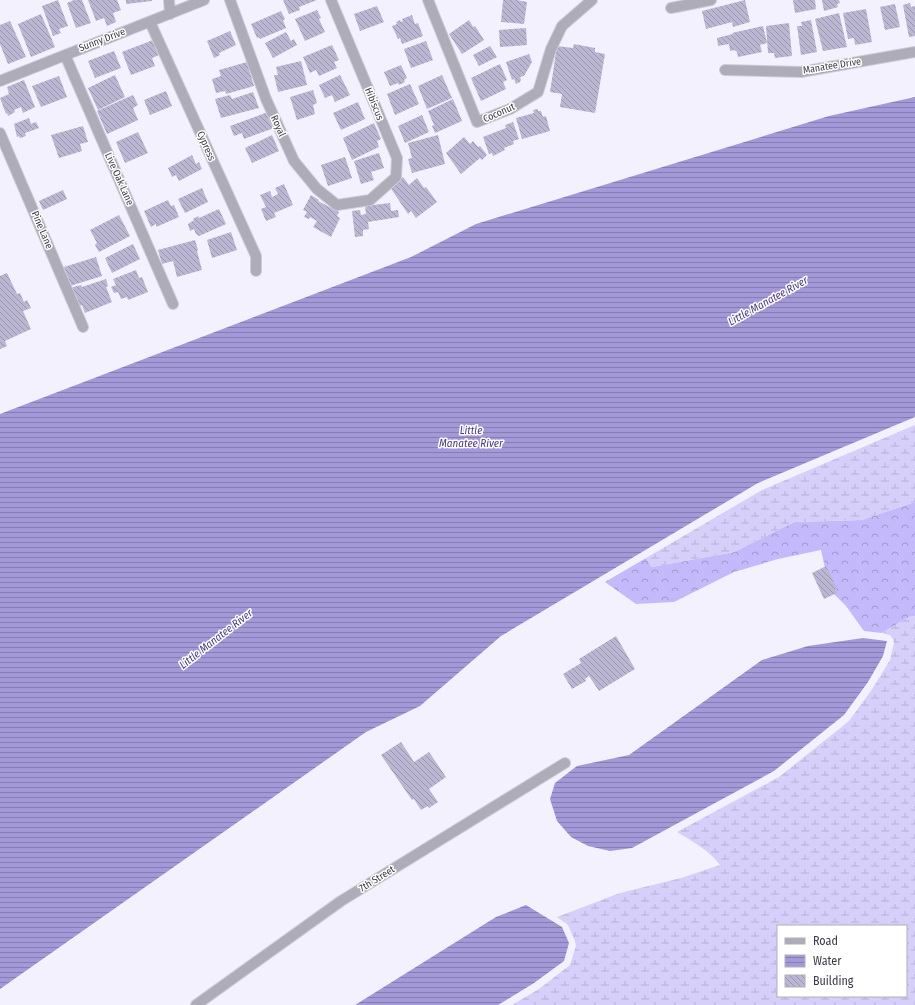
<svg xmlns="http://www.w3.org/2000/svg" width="915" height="1005" viewBox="0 0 915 1005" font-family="'Fira Sans Condensed',sans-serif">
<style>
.forest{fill:url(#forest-crowns)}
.wetland{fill:url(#wetland-marsh);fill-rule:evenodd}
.water{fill:url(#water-rules)}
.building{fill:url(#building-back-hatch)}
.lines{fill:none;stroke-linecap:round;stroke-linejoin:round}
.minor-casing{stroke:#ceccd8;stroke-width:12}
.minor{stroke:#aeacb9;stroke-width:10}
.labels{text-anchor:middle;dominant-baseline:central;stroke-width:3;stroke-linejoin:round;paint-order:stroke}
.street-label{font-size:10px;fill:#3c3a46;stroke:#fff}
.water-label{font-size:11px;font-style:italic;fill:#4b3883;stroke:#fff}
</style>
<defs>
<pattern id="forest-crowns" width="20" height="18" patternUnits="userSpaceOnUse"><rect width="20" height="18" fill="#c4bafb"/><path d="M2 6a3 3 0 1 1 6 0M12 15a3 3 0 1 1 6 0" fill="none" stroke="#a098cd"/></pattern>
<pattern id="wetland-marsh" width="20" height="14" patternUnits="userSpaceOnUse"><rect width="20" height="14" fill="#d5cffa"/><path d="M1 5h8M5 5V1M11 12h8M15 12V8" fill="none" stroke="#b8b2d8"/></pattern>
<pattern id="water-rules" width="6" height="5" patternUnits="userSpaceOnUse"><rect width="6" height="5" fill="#a399d8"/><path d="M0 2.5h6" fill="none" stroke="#867eb1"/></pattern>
<pattern id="building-back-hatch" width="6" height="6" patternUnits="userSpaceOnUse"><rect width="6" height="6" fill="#bbb7d3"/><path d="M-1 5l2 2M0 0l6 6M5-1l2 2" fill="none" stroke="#9996ad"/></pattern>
</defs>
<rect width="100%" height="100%" fill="#f3f1fd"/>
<path class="forest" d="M915,502V616L909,617L882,633L864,631L846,606L830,590L821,550L778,559L734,572L674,602L636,604L605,582L646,558L652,567L734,552L794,522L861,520Z"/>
<path class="wetland" d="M915,425V502L861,520L794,522L734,552L652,567L646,558L762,490Z
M915,616V1005H512L539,989L570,965L576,946L575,941L568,925L557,917L620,893L681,878L720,865C710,851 692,841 677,832L779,777L849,721L873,688L890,660L894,643L893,639L890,635L882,633L909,617ZM778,926H906V996H778Z"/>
<path class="water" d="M915,97V417L758,483L501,636L420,706L366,732L0,989V414L411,257L476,224L829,116Z
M863,638L887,641L883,656L868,682L844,715L774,771L632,848L610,851L588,846L571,837L557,821L550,799L555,783L577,766L629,755L762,660L808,646Z
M526,905L562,927L569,943L564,961L534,983L498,1005H355L496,917Z"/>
<path class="building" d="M58,0L68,26L59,29L61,33L53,36L42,6Z
M74,0H82L91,23L76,28L67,3Z
M88,0H117L121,10L113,13L116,22L107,26L104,18L96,21Z
M126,0H152V1L126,4Z
M283,0H317L299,7L300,10L289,14Z
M503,0H517L527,2L524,24L501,22Z
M745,0L750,22L733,27L732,22L706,29L702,11Z
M793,0H815L816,9L795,13Z
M822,0H839L840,3L837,4L838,7L824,11Z
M910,3L911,7L915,6V36L909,37L903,5Z
M895,4L900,27L885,30L880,7Z
M377,6L384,22L360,31L354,14Z
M866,9L872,42L855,45L854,38L848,39L843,13Z
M317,10L321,18L319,19L325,32L305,41L295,19Z
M281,11L285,19L283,20L286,28L260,39L259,37L257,38L251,24Z
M839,13L847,47L823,51L815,19Z
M41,14L55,47L31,57L18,24Z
M412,15L415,24L418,23L423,36L402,44L400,38L398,39L392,26L397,24L396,22L400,20L401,22L403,21L402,19Z
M469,20L473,27L475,26L484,40L462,54L449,34Z
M811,20L817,52L801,55L797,26H802L801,22Z
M10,21L26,57L8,64L0,44V25Z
M789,23L792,56L775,58L774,53H768L766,26Z
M763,26L767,43L760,45L762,52L738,57L737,52L734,50L730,51L729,44L718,46L717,38L733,34L732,33Z
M526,28L527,45L500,47L499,30Z
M230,31L236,45L219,53L220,55L214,58L207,41Z
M286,32L291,41L294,39L297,45L273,58L265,43Z
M153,40L159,55L152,58L155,66L131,75L122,52Z
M426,41L433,60L411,68L404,49Z
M574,44L595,48V52L605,54L595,113L560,107L562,94L550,92L557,46L573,48Z
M332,45L339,60L334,62L337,68L319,76L316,70L310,73L303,57Z
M490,46L497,57L479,66L473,55Z
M114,51L121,68L95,78L88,61Z
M529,54L532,62L524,76L520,77L521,80L520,82L516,84L514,79L512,80L506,62Z
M301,61L307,85L278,92L274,75H278L276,67Z
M247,62L254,86L226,94L225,91L216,93L212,79L221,76L219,70Z
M500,64L507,80L503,82L506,89L481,101L471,78Z
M401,65L407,78L404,80L405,82L399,85L398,83L390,86L384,72Z
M115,75L125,97L98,110L88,88Z
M340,75L350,95L335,102L332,95L325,98L319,85Z
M442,75L452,98L427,109L418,86Z
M59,76L67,97L41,107L32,86Z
M24,80L35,107L23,113L21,107L14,110L15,112L8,116L7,113L6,114L0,98L9,94L7,87Z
M410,84L419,104L395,115L387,94Z
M313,90L317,103L313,105L315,114L297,120L290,97Z
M166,91L172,106L150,115L144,100Z
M253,92L259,108L221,118L215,99L230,95L232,99Z
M133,95L138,105L133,108L138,120L107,134L97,111Z
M453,99L462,121L435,133L432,126L434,125L428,111Z
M358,102L365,119L341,130L333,113Z
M538,109V111H541L543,117L546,116L550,131L522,139L516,118L534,113L533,110Z
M268,112L274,128L244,139L242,133L234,136L230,126Z
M422,115L429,132L405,143L398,126Z
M29,118L31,124L36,122L39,128L25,133L26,136L20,138L19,136L17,137L14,124Z
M513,122L519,139L513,141L514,144L504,148L505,150L493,156L492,153L489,154L483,137L506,128L505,125Z
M374,123L381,139L377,141L379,147L352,160L343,138Z
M83,126L88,142L80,144L82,151L59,158L51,135Z
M138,132L148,153L125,163L116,142Z
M272,135L279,151L252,163L245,148Z
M438,135L445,164L412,173L408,159L412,158L408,143Z
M464,137L470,144L473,141L478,147L480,146L487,155L482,160L480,158L461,174L446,153Z
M379,153L384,168L371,172L374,180L361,184L354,161Z
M192,155L196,164L199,162L202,169L179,181L176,175L172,177L168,168Z
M345,157L352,178L328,186L321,165Z
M403,177L409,185L417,178L424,188L426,187L437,202L416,218L411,211L408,214L390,187Z
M284,184L293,205L274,213L276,217L266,221L261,209L266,207L260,195L270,191L272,197L278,194L275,188Z
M202,188L208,202L185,213L178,199Z
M63,190L67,199L43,210L39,201Z
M311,195L319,200L318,201L339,212L337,216L340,218L331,237L313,227L317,221L310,217L309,219L304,217L307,212L303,210Z
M168,200L171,206L174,205L179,217L156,227V224L151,227L144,211Z
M390,203L391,211L398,210L399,217L368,222L369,229L363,230V236L355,237L352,211L360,210L361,215L366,214L365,206Z
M219,209L226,224L199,236L196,234L194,229L190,231L188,224L194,220L193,219L198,216L199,218Z
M119,215L130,236L99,252L95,245L97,243L90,230Z
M231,232L237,250L212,258L207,240Z
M195,240L198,250L197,251L202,270L177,277L173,261L162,264L158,250Z
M133,244L140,259L112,273L105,258Z
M96,257L102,276L70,286L64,267Z
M136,270L139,278L142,277L148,292L128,300L127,297L121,299L118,292L114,293L111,287L116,285L113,279Z
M7,273L17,294L20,293L24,302L27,300L31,308L23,311L31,329L5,341L7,346L0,349V276Z
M106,279L108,286L106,287L112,302L85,313L82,305L77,307L70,288L81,285L82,287Z
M826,566L837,589H835L837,593L824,599L812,573Z
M616,636L635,669L599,691L589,676L585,679L586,681L572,689L563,674L581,663L579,659Z
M401,742L414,762L429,752L446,777L429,789L438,802L429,808L428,806L421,810L414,799L412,800L381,755Z"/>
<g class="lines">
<defs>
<path id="minor" d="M169,0L170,14
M230,0L266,99L294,161L317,189L337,205L370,200L396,177L397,158L331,0
M428,0L477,122L510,109L538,92L551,49L562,26L592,0
M671,8L711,0
M150,22L256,256V271
M65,55L173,304
M725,70L801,72L915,52
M0,81L204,0
M0,133L83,327
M196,1005L341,901L565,763"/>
</defs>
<use href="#minor" class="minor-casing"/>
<use href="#minor" class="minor"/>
</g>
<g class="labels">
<g class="street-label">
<text transform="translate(102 40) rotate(-21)">Sunny Drive</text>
<text transform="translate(832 66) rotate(-9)">Manatee Drive</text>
<text transform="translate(374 104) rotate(68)">Hibiscus</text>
<text transform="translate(499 113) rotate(-24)">Coconut</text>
<text transform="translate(278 126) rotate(66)">Royal</text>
<text transform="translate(206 146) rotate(66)">Cypress</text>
<text transform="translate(119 179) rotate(66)">Live Oak Lane</text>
<text transform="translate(42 230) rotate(67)">Pine Lane</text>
<text transform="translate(377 879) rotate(-32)">7th Street</text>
</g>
<g class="water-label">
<text transform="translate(768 301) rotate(-29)">Little Manatee River</text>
<text x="471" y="430">Little<tspan x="471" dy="13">Manatee River</tspan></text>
<text transform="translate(216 639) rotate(-38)">Little Manatee River</text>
</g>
</g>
<rect x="777" y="925" width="130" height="72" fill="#ffffff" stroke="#b1b0b5"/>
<rect x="785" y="938" width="20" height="6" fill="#aeacb9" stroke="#b1b0b5"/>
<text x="813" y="945" font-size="12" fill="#3c3a46">Road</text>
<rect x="785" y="955" width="20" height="12" fill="url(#water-rules)" stroke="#b1b0b5"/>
<text x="813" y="965" font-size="12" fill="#3c3a46">Water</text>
<rect x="785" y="975" width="20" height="12" fill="url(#building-back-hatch)" stroke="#b1b0b5"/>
<text x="813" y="985" font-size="12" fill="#3c3a46">Building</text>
</svg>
